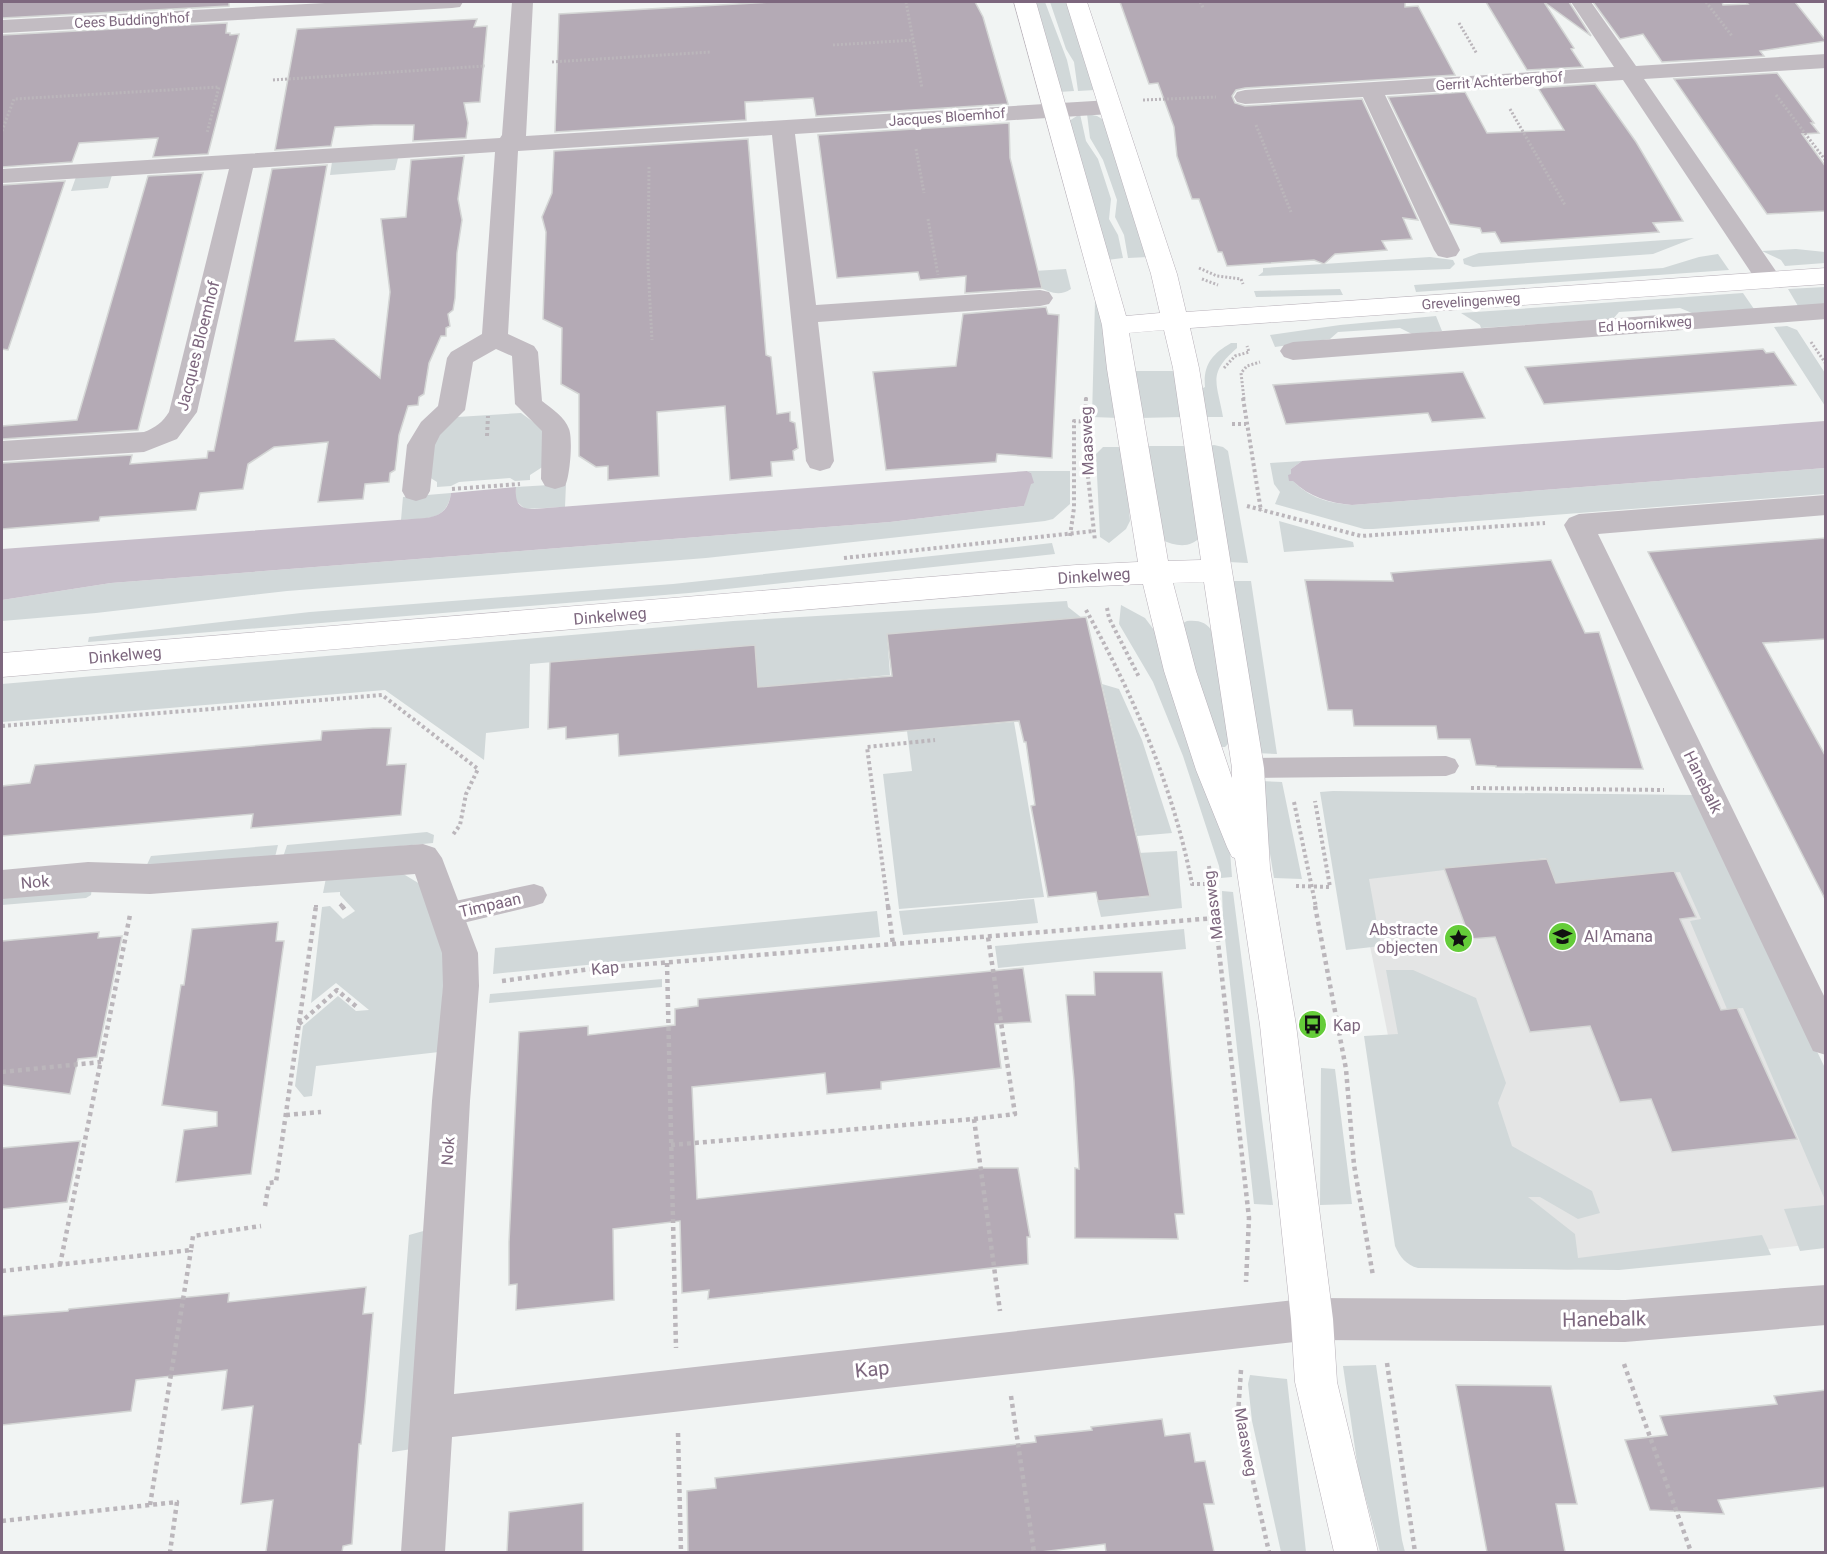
<svg xmlns="http://www.w3.org/2000/svg" width="1827" height="1554" viewBox="0 0 1827 1554" font-family="Roboto,sans-serif">
<style>
.built{fill:#e4e5e5}
.green{fill:#d1d8d9}
.water{fill:#c7beca}
.building{fill:#b4aab5;stroke:#d4d6d5;stroke-width:1.5}
.lines{fill:none;stroke-linecap:round;stroke-linejoin:round}
.secondary-casing{stroke:#b8b1b9;stroke-width:1}
.path-far2{stroke:#bbb6bb;stroke-width:3;stroke-dasharray:2 2;stroke-linecap:butt}
.path-far1{stroke:#bbb6bb;stroke-width:4;stroke-dasharray:3 3;stroke-linecap:butt}
.path{stroke:#bbb6bb;stroke-width:4.5;stroke-dasharray:4 4;stroke-linecap:butt}
.lane{fill:#c2bcc2;fill-rule:evenodd}
.street{fill:#c2bcc2;fill-rule:evenodd}
.secondary{fill:#fff;fill-rule:evenodd}
.labels{text-anchor:middle;dominant-baseline:central;stroke-width:6;stroke-linejoin:round;paint-order:stroke}
.far-street-label{font-size:14px;fill:#7d677e;stroke:#fff}
.street-label{font-size:16px;fill:#7d677e;stroke:#fff}
.poi-label{font-size:16px;fill:#7d677e;stroke:#fff;text-anchor:start}
.near-street-label{font-size:20px;fill:#7d677e;stroke:#fff}
</style>
<rect width="100%" height="100%" fill="#f1f4f3"/>
<path class="built" d="M1339,792L1690,799L1825,1073V1243L1568,1270L1434,1264Z"/>
<path class="green" d="M1033,2H1045L1067,60L1074,91L1059,92Z
M1050,2H1067L1095,90L1078,91L1074,62L1066,49Z
M1080,114L1086,141L1098,159L1111,199L1109,219L1118,235L1123,258L1107,260L1069,121Z
M1087,114L1097,116L1104,120L1148,257L1128,258L1124,235L1115,217L1117,200L1103,160L1090,138Z
M398,158L395,170L330,175L332,162Z
M112,175L108,188L71,191L76,177Z
M1694,238L1653,254L1473,267L1464,264L1463,259L1479,253Z
M1796,249L1825,252V263L1785,266L1781,260L1762,251Z
M1718,254L1729,270L1416,292L1414,285L1663,268L1699,257Z
M1430,257L1453,260L1455,264L1450,269L1258,276L1263,272V268Z
M1066,269L1071,289C1059,297 1050,292 1038,287L1034,271Z
M1825,287V304L1798,306L1788,289Z
M1340,289L1343,295L1256,297L1254,291Z
M1743,293L1754,309L1692,313L1680,308L1619,312L1613,319L1481,328L1480,325L1461,313Z
M1097,299L1120,418L1092,417L1095,301Z
M1436,316L1442,331L1412,334L1400,328L1338,332L1330,339L1275,347L1270,335L1340,325Z
M1787,326L1797,330L1825,373V406L1774,327Z
M1231,343H1237V348C1207,374 1217,382 1223,417H1206L1201,389L1205,387C1203,365 1212,354 1231,343Z
M1133,371H1175L1183,417L1139,418Z
M521,413L543,429L544,466L530,475V480L515,481L510,478L459,482L451,486L437,487V482L429,477L433,440L457,417Z
M1214,445L1223,447L1228,451L1248,563L1228,562L1208,446Z
M1143,446H1188L1201,536C1191,549 1175,546 1162,540Z
M1103,447H1124L1130,521L1126,529L1109,543L1100,537L1096,454Z
M1302,461L1291,469L1292,475H1289C1303,496 1327,503 1352,505L1825,468V494L1373,529H1364L1275,504L1280,492L1274,484L1270,463Z
M1027,471H1070V504L1053,519L1045,521L706,558L287,591L96,613L2,621V600L111,583L890,522L1024,506L1031,473Z
M566,484L565,507L525,509L515,500L516,487Z
M451,493C447,522 425,518 401,520L403,497Z
M1279,521L1353,542L1354,547L1284,552Z
M1052,543L1055,554L689,593L88,642L89,637L310,612L673,584Z
M1231,581H1251L1277,754L1255,753Z
M1067,601L1068,607L1082,618L887,634L890,675L758,687L755,645L530,664L529,728L486,733L484,760L385,690L2,722V684L733,621Z
M1121,605L1145,618L1157,634L1230,851L1232,877L1221,878L1219,866L1183,756L1153,682L1119,624Z
M1187,621C1199,620 1207,622 1213,633L1229,743L1225,747H1220L1181,624Z
M1102,684L1119,689L1142,740L1172,833L1137,836Z
M1014,722L1044,897L899,909L883,774L912,771L907,731Z
M1258,781L1282,782L1302,879L1274,878Z
M1333,791L1694,795L1825,1068V1200L1743,1008L1727,1009L1690,921L1701,919L1680,872L1556,883L1546,858L1369,879L1381,946L1346,950L1320,792Z
M427,832L434,835L433,843L283,857L287,845Z
M278,845L275,857L145,869L151,856Z
M1177,851L1182,908L1101,917L1097,901L1149,897L1138,853Z
M400,872L420,884L445,960L439,1052L316,1066L312,1096L304,1097L295,1086L303,1026L338,996L356,1011L369,1010L336,983L311,1003L322,907L330,906L343,919L355,911L340,895V892L323,893L326,878Z
M92,888L91,895L86,898L2,905V895Z
M1222,891L1233,892L1273,1205L1254,1204L1223,920Z
M1034,899L1038,923L903,935L899,911Z
M877,911L880,937L493,974L495,948Z
M1184,929L1186,949L998,968L995,946Z
M1386,970H1413L1476,998L1506,1083L1498,1103L1512,1146L1592,1191L1600,1213L1578,1219L1540,1197H1528L1575,1234L1578,1258L1762,1235L1771,1255L1619,1270L1418,1268C1406,1265 1400,1257 1395,1246L1364,1036L1398,1034Z
M662,979V987L489,1003L490,994Z
M1321,1068L1335,1069L1352,1204L1320,1205Z
M1825,1205V1248L1800,1251L1784,1209Z
M427,1230L412,1449L392,1452L409,1235Z
M1376,1365L1402,1540L1405,1552H1380L1358,1469L1343,1366Z
M1250,1375L1287,1379L1306,1552H1281L1252,1421L1248,1384Z"/>
<path class="water" d="M1825,421V468L1352,505C1330,503 1309,497 1293,481H1289L1288,475L1291,474V469L1302,461Z
M1027,471L1031,473L1034,483L1031,484L1024,506L1007,508L890,522L111,583L2,600V549L425,518C442,516 449,509 451,493L516,487C515,502 518,509 534,509Z"/>
<path class="building" d="M2,2H229V6L2,18Z
M772,2H975L983,17L1008,104L816,116L813,98L745,102L746,120L555,132L559,14Z
M1120,2H1405V7L1418,6L1455,75L1245,88L1236,90L1232,96L1235,103L1245,106L1362,99L1418,220L1403,218L1412,239L1382,241L1387,250L1335,254L1324,264L1314,260L1227,266L1222,252H1218L1199,199H1192L1177,156L1174,127L1158,83L1149,84Z
M1486,2H1544L1574,48L1571,49L1583,67L1527,70Z
M1544,2H1569L1591,36Z
M1593,2H1722L1723,5L1748,4L1746,2H1795L1826,41L1760,51L1764,56L1662,62L1643,34L1620,39Z
M477,19L474,27L487,26L480,102L464,103L468,123L466,138L413,141L414,125H374L335,127L331,146L275,150L297,29Z
M227,23L226,33H230V35L239,34L208,154L153,157L158,138L79,143L72,162L2,167V35Z
M1777,73L1814,123H1811L1819,133L1802,134L1826,167V211L1767,214L1674,79Z
M1595,84L1636,142L1683,221L1653,223L1659,232L1501,243L1495,232L1482,233L1480,228L1450,224L1388,97L1465,92L1487,133L1564,130L1538,88Z
M1009,123L1010,158L1042,288L965,293L966,276L920,280L918,272L837,278L818,135Z
M748,139L766,355L771,357L777,414L790,412V421L795,423L798,448L793,451L794,460L771,462L772,476L730,480L725,406L657,412L659,476L608,480V466L596,467L579,456V394L561,384L562,328L543,319L546,232L542,217L552,193L554,151Z
M464,156L458,199L462,220L457,253L455,298L453,310L448,314L450,326L446,328V336H441L429,363L424,394L419,397L418,405L408,406L399,435L395,470L390,473L389,482L365,484L363,499L318,502L328,442L274,447L248,464L243,489L200,493L196,510L100,517L99,521L2,529V463L132,455L130,464L207,458L208,451H214L272,169L327,165L295,341L334,339L380,378L390,292L381,219L406,217L411,160Z
M203,173L138,430L2,439V426L77,420L148,176Z
M65,181L8,350L2,349V185Z
M1046,307L1048,314L1059,315L1052,458L997,454L996,462L886,470L873,372L956,366L963,314Z
M1763,349L1766,353L1774,352L1796,385L1544,404L1525,367Z
M1463,372L1485,418L1432,422L1428,413L1286,424L1273,385Z
M1826,538V639L1763,643L1826,757V901L1648,552Z
M1551,560L1585,633L1599,632L1643,769L1496,767V766L1476,765L1470,739H1438L1436,726H1354L1352,710H1328L1305,580L1393,581L1391,573Z
M1086,617L1150,896L1098,901L1096,892L1048,897L1031,806L1035,805L1026,742H1024L1019,721L619,756L618,734L566,739V727L548,729L550,662L755,645L758,687L841,680L892,676L887,634Z
M373,728H391L387,765L406,764L401,815L251,828L253,814L2,836V786L30,783L35,765L321,740L322,731Z
M1547,859L1556,883L1674,871L1696,917L1680,919L1721,1010L1737,1008L1797,1139L1672,1152L1651,1099L1620,1102L1590,1026L1530,1032L1495,937L1470,939L1444,868Z
M278,922L276,941H284L251,1174L176,1182L184,1130L217,1126V1112L162,1105L181,985H184L192,929Z
M99,932L98,938L122,936L97,1057L78,1059L70,1094L2,1085V941Z
M1023,968L1031,1022L995,1024L1001,1068L881,1082V1089L827,1094L825,1073L692,1087L697,1199L981,1168H1018L1030,1237H1027L1028,1264L708,1299L709,1290L682,1293L680,1221L613,1229L614,1300L516,1310L517,1284L509,1285V1242L519,1032L588,1026V1035L675,1025V1009L698,1006V999Z
M1094,972H1162L1184,1214H1175L1178,1239L1075,1238V1168L1079,1169L1074,1080L1066,995H1095Z
M80,1141L67,1202L2,1209V1148Z
M366,1287L363,1314L373,1313L365,1404L361,1444H359L352,1544L343,1546L342,1552H266L273,1500L241,1504L253,1406L222,1410L227,1370L136,1380L131,1411L2,1425V1316L68,1311L69,1309L229,1293L228,1302Z
M1456,1385L1551,1386L1577,1504H1556L1565,1552H1487Z
M1826,1390V1487L1718,1500L1724,1514L1650,1510L1625,1440L1667,1435L1660,1416L1777,1404L1774,1396Z
M1162,1419L1165,1436L1190,1433L1195,1462L1205,1461L1214,1504H1204L1214,1552H1106L1105,1544L1041,1552H688L687,1491L716,1488L715,1478L1036,1442L1035,1436L1092,1430L1091,1427Z
M583,1503V1552H507L509,1512Z"/>
<g class="lines">
<defs>
<path id="secondary" d="M1014,2H1036L1126,316L1160,313L1151,274L1066,2H1087L1177,274L1186,312L1826,268V284L1190,328L1199,368L1264,768L1270,868L1296,1025L1333,1319L1337,1382L1378,1552H1334L1295,1382L1291,1319L1260,1025L1235,858L1232,857L1227,847L1196,770L1164,671L1143,584L1076,587L2,677V653L1076,565L1138,562L1107,369L1102,325ZM1164,330L1173,368L1201,560L1168,561L1129,333ZM1204,582L1232,768V778L1196,671L1173,583Z"/>
</defs>
<use href="#secondary" class="secondary-casing"/>
<path class="path-far2" d="M906,2L922,88
M1200,2L1204,9
M1706,2L1732,36
M1459,23L1477,54
M833,45L913,40
M552,62L710,52
M273,80L485,66
M1776,95L1826,161
M1143,100L1216,97
M1510,109L1565,205
M1256,125L1291,212
M2,131L14,99L219,87L207,133
M916,149L924,193
M649,167L648,266L652,340
M928,219L938,275
M1199,268L1217,276L1241,279L1243,284
M1202,279L1218,285
M1811,342L1826,364
M1224,368L1235,356L1249,352L1247,346
M1086,399V396
M1244,399L1241,373L1247,366L1260,362"/>
<path class="path-far1" d="M1086,398L1084,440L1095,541
M1243,398L1261,511
M1232,424H1246
M487,436L488,416
M452,489L520,484
M1247,506L1361,536L1545,523
M1070,536L1074,508V421L1087,422
M844,558L1094,531
M1107,608L1109,618L1139,677
M1086,610C1134,697 1173,786 1192,884H1211
M2,726L382,695L478,769L466,794L460,825L452,836
M1471,788L1664,790
M1294,802L1316,907
M1209,866L1214,907
M1296,886L1330,887L1315,801
M340,904L343,907
M316,907V905
M888,907L867,747L935,740"/>
<path class="path" d="M342,906L346,911
M888,906L893,944
M1214,906L1249,1218L1246,1282
M1315,906L1346,1069L1354,1165L1373,1276
M667,963L676,1348
M502,981L598,968L1215,918
M299,1024L337,990L358,1008
M2,1072L101,1062
M286,1115L321,1112
M974,1119L1015,1114L988,937
M671,1145L974,1119L1000,1311
M265,1206L269,1183L276,1182L316,906
M60,1265L130,915
M2,1271L191,1250L193,1236L261,1226
M1387,1363L1415,1552
M1624,1364L1691,1552
M1241,1370L1238,1414L1269,1552
M1011,1396L1034,1552
M678,1433L681,1552
M150,1505L191,1250
M2,1521L177,1502L170,1552"/>
<path class="lane" d="M1446,756L1455,759L1459,766L1455,773L1446,776L1248,778L1239,775L1235,768L1239,761L1248,758Z
M534,884L543,887L547,895L543,903L534,906L446,927L436,923L432,915L436,907L446,903Z"/>
<path class="street" d="M344,2H463L460,7L452,8L2,33V20Z
M512,2H533L526,136L1110,100L1118,102L1122,107L1118,112L1110,114L795,134L816,305L1040,290L1049,292L1053,298L1049,304L1040,306L818,322L834,461L830,468L820,471L810,468L806,461L772,135L518,151L508,334L534,346L538,352L542,401C552,409 565,417 569,429C573,439 570,477 565,486L555,489L545,486L541,479L542,431L515,404L512,356L496,349L473,362L465,410L440,435L435,445L430,491L426,498L416,501L406,498L402,491L407,445L421,422L438,406L447,358L451,352L482,334L495,152L253,168L197,412L177,439L144,452L2,461V441L144,432C155,428 163,422 169,412L229,169L2,183V169L500,138L502,135Z
M1571,2H1591L1636,66L1826,54V68L1644,79L1782,280L1778,286L1769,288L1760,286L1623,80L1385,95L1460,250L1456,256L1447,258L1438,256L1434,250L1363,97L1245,104L1237,102L1234,97L1237,92L1245,90L1614,67Z
M1826,303V319L1293,360L1284,357L1280,351L1284,345L1293,342Z
M1826,495V515L1598,534L1826,1000V1055L1813,1051L1564,525L1569,518L1579,514Z
M423,844L435,848L442,858L478,953L479,986L470,1101L454,1394L1312,1298L1625,1300L1826,1285V1325L1625,1342L1312,1340L452,1437L445,1552H401L432,1101L443,986L442,953L415,874L150,894L88,892L2,899V870L88,862L150,864Z"/>
<use href="#secondary" class="secondary"/>
</g>
<defs>
<symbol id="school-disc" viewBox="-11 -11 22 22"><circle r="9.5" fill="#64cc39" stroke="#fff"/><path d="M0-5L7-2L0 1L-7-2ZM-4 1L0 2.5L4 1V4Q0 6-4 4Z" fill="#111"/></symbol>
<symbol id="sight-disc" viewBox="-11 -11 22 22"><circle r="9.5" fill="#64cc39" stroke="#fff"/><path d="M0-6L1.8-2.2L6-1.7L2.9 1.2L3.7 5.4L0 3.3L-3.7 5.4L-2.9 1.2L-6-1.7L-1.8-2.2Z" fill="#111"/></symbol>
<symbol id="bus-disc" viewBox="-11 -11 22 22"><circle r="9.5" fill="#64cc39" stroke="#fff"/><path d="M-5-6H5V4H4V6H2V4H-2V6H-4V4H-5ZM-3.5-4V0h7V-4ZM-3.5 1.2v1.5H-2V1.2ZM2 1.2v1.5H3.5V1.2Z" fill="#111"/></symbol>
</defs>
<g fill-rule="evenodd">
<use href="#school-disc" x="1546" y="920" width="33" height="33"/>
<use href="#sight-disc" x="1442" y="922" width="33" height="33"/>
<use href="#bus-disc" x="1296" y="1008" width="33" height="33"/>
</g>
<g class="labels">
<g class="far-street-label">
<text transform="translate(132 20) rotate(-3)">Cees Buddingh'hof</text>
<text transform="translate(1499 81) rotate(-4)">Gerrit Achterberghof</text>
<text transform="translate(947 117) rotate(-4)">Jacques Bloemhof</text>
<text transform="translate(1471 301) rotate(-4)">Grevelingenweg</text>
<text transform="translate(1645 324) rotate(-4)">Ed Hoornikweg</text>
</g>
<g class="street-label">
<text transform="translate(198 346) rotate(-76)">Jacques Bloemhof</text>
<text transform="translate(1087 441) rotate(-92)">Maasweg</text>
<text transform="translate(1094 576) rotate(-4)">Dinkelweg</text>
<text transform="translate(610 616) rotate(-5)">Dinkelweg</text>
<text transform="translate(125 655) rotate(-5)">Dinkelweg</text>
<text transform="translate(1703 782) rotate(64)">Hanebalk</text>
<text transform="translate(35 882) rotate(-5)">Nok</text>
<text transform="translate(490 905) rotate(-13)">Timpaan</text>
<text transform="translate(1213 905) rotate(-97)">Maasweg</text>
<text transform="translate(605 968) rotate(-6)">Kap</text>
<text transform="translate(448 1151) rotate(-86)">Nok</text>
<text transform="translate(1246 1442) rotate(80)">Maasweg</text>
</g>
<g class="poi-label">
<text x="1438" y="929" text-anchor="end">Abstracte<tspan x="1438" dy="18">objecten</tspan></text>
<text x="1584" y="936">Al Amana</text>
<text x="1333" y="1025">Kap</text>
</g>
<g class="near-street-label">
<text transform="translate(1604 1319) rotate(-1)">Hanebalk</text>
<text transform="translate(872 1369) rotate(-6)">Kap</text>
</g>
</g>
<rect width="1827" height="1554" fill="none" stroke="#7d677e" stroke-width="6"/>
</svg>
